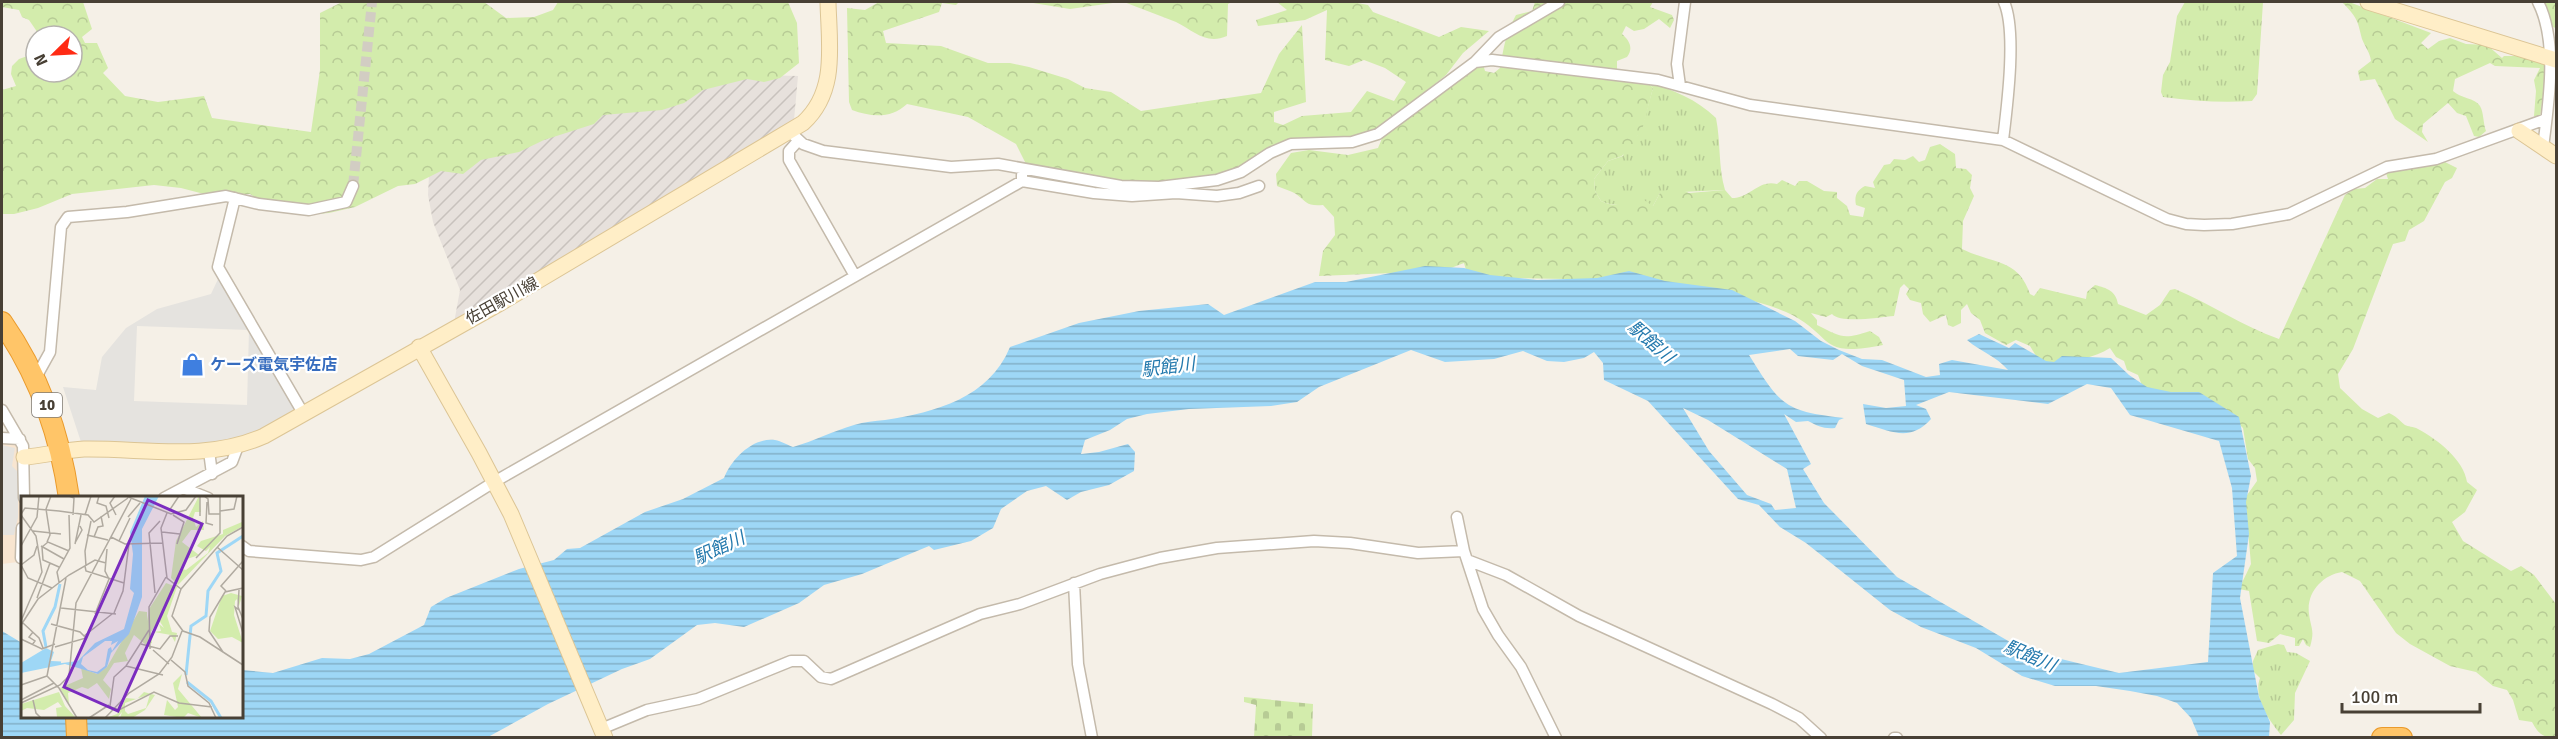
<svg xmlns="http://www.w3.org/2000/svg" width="2558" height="739" viewBox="0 0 2558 739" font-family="Signika,'Noto Sans JP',sans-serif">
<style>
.commercial{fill:#f8e5d0}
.industrial{fill:url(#industrial-furrows)}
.grass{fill:url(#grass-tufts)}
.forest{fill:url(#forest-crowns)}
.cemetery{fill:url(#cemetery-stones)}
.parking{fill:#e5e3df;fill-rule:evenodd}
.water{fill:url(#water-rules);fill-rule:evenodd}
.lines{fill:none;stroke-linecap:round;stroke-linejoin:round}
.street-tunnel{stroke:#d2cdc3;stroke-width:10;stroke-dasharray:10 5;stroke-linecap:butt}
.street-casing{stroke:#c4baab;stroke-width:13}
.secondary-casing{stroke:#dcc595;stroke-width:17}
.highway-casing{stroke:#ea9a2b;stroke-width:22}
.street{stroke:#fff;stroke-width:10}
.secondary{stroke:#ffeec7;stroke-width:15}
.highway{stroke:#ffc568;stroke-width:20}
.labels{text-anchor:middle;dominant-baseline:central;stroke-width:4.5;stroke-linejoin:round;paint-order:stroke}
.shield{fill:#fff;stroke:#7f7972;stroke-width:1.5}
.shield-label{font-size:15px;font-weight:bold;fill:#484035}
.street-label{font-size:16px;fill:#484035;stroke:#fff}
.shop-label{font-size:16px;font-weight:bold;fill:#366cbe;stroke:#fff;text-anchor:start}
.water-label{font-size:18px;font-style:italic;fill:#2379ad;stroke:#fff}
.inset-river{fill:none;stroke:#9ed7f6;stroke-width:3}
.inset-road{fill:none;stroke:#b0aaa0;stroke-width:1.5}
.view{fill:#7b2cbf;fill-opacity:0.15;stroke:#7b2cbf;stroke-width:3}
.inset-edge{fill:none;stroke:#484035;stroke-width:3}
</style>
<defs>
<pattern id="industrial-furrows" width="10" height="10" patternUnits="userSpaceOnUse" patternTransform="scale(1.5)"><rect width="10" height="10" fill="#e7e1dc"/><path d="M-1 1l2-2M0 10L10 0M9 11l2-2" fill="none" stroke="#c8c2bd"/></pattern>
<pattern id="grass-tufts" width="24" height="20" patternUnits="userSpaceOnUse" patternTransform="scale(1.5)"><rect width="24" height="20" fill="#d3ecac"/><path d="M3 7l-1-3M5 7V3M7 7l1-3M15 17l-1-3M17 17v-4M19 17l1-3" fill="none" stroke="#b7cb95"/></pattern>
<pattern id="forest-crowns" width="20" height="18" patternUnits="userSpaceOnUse" patternTransform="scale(1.5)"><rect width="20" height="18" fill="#d3ecac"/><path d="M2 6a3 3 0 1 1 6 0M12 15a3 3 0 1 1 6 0" fill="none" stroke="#b7cb95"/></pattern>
<pattern id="cemetery-stones" width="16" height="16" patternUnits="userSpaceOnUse" patternTransform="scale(1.5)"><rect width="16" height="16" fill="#d3ecac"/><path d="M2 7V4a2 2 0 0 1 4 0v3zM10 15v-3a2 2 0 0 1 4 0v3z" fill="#b7cb95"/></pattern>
<pattern id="water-rules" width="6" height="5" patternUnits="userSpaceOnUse" patternTransform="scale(1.5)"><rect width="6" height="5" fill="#9ed7f6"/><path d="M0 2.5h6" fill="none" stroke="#83b0c8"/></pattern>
</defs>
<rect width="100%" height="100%" fill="#f5f0e7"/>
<path class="commercial" d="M2,440L19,443L23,465L18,562L2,564Z"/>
<path class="industrial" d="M730,74L798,76L794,120L454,323L460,290L433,222L428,195L429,175L641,98Z"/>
<path class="grass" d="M2185,2H2263L2257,94L2252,101C2222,103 2194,101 2163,97L2161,92L2163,75L2170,62L2177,16Z
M1647,82C1674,90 1696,99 1716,118C1721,143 1718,166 1725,190L1660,193L1653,206C1635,201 1617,209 1601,201L1595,191L1594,179L1608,161L1623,156L1625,144L1637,136L1643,124L1653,88Z
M2278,644L2284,645L2287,652L2296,653L2310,661L2295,693L2294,720L2281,735C2269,720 2253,698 2260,678L2253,671V661L2258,650Z"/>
<path class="forest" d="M2,2H83L92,29L82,37L85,43H97L108,68L103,73L125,96L158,102L204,96L212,118L311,132L320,70V13L342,2H484L506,18L534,17L553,10L558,2H788L797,23L799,63L780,78L764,82L747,79L703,90L684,103L662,110L603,115L594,124L544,140L519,152L481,160L463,174L441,171L415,184L398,186L355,207L329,213L304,215L276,210L250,194H204L181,188L154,185L72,194L38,208L14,214H2V90L16,86L11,74L12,66L19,59L36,53V72H72V36H40L29,20L22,17L19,10L2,7Z
M879,2H959L956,5L942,3L939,12L883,31L886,43L941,46L988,63H1010L1029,67L1068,79L1085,88L1111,92L1141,111L1261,93L1279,54L1302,25L1306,102L1274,112V122L1283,125L1302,116L1351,112L1367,91L1394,101L1406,82L1385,68L1364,60L1349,66L1325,60L1327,10L1305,20L1258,26L1256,20L1287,10L1277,2H1352L1368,5L1373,12L1439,37L1461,27L1489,31L1463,53L1446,75L1380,128L1360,136L1309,138L1247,166L1208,180L1145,186L1026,164L1016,144L968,117L907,104C891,119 871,117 852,110L849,102L847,8L865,10Z
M1027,2H1120L1070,9Z
M1124,2H1232L1228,4L1227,36C1206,45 1194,31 1176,22C1159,15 1141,9 1124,2Z
M1535,2H1653L1650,7L1672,15L1674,20L1670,28L1659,19L1644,29L1634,31L1626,26L1622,34C1629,40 1634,48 1627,57L1617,61V76L1647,82L1653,88L1641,134L1637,136L1636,143L1631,146L1625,144L1626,151L1622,156L1608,161L1594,179L1595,191L1601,201C1617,209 1624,201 1638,196L1653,206L1660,193L1675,187L1689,193L1725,190L1732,198C1750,198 1759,179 1777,184L1782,180L1795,186L1799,181H1807L1824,191L1837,192V198L1847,206L1850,215L1863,217L1865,208L1856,205C1854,196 1857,190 1865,186L1875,188L1873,182L1884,165L1890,164L1894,159L1905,160L1913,156L1919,162L1925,160L1930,147L1940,144L1955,154L1956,168L1966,169L1972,175L1970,188L1974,196L1963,221L1962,249C1992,264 2018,258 2030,294L2034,296L2040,288L2086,299L2087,292L2095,285C2107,288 2116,291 2118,304L2146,315L2160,305L2170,290L2175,289C2211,304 2242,326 2279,339L2345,195L2354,189L2365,188L2377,179H2388L2386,173L2445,162L2457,168L2452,178L2445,182L2424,221L2409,230L2405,241L2393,244L2353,349L2338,374L2340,388L2362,409L2378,418L2389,413C2396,416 2399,420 2405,425C2408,427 2413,426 2418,429C2437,439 2464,460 2467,482L2477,490L2465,512L2452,522L2463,541L2511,571L2521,566L2534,575L2556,604V737C2543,737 2539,735 2532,722L2519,720L2513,700L2507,690L2493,686L2476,672L2450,666L2410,644L2396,633L2360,581L2342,572C2323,575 2306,592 2309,614C2311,629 2315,630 2310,647L2306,645L2303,639L2299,646H2295V638L2280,634L2269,643L2257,641L2249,591L2239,589L2251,564L2245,498L2257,481L2255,468L2248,459L2243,428L2230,415L2143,388L2138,375L2127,370L2124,361L2116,357L2110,348C2094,358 2075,360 2058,368L2039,361L2030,346L2016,340L2006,345L1985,333L1980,320L1971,313L1967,304L1961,310V323L1953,327L1948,325L1946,315L1930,322L1923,314L1921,303L1910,300L1906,294L1909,289L1904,284L1900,288L1894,316C1880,317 1841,324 1832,314L1826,317L1811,313L1817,320V325C1841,337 1843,340 1870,331L1879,337L1883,345C1815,359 1835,334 1786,312C1733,288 1647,289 1587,284L1567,279L1468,277L1464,263L1443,271L1319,276L1323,251L1335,235L1334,217L1323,205C1306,206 1308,203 1296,194C1292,191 1283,189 1277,186L1276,174L1291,153L1309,150L1348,155L1378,148L1383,136L1475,63L1483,64L1485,71L1494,73L1500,68C1504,47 1505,35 1516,15L1532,11Z
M2342,2H2349L2431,33L2421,43L2428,49L2439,41L2450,38L2466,44L2487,45L2502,58L2504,56H2522L2544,64L2546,73L2540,117L2534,116L2536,91L2534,80L2540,68L2495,66L2490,63L2455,79L2453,91C2460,98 2475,98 2480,106C2484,113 2483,123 2486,131L2479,137L2474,136L2466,116L2457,113L2448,103L2423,124L2422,132L2428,142L2395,119L2375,79L2360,81L2358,71L2371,61C2370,52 2365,47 2362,39C2357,18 2357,18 2342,2Z
M2510,2H2556V28L2549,26L2534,2Z"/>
<path class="cemetery" d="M1244,697L1313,704L1312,737H1254L1256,705L1244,702Z"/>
<path class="parking" d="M219,277L296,410L267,427L231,441L164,447L81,442L63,387L96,390L102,357L126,328L157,309L211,294ZM137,326L249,330L247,405L134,401Z
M2,445L15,448L12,466L18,472V517L14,535H2Z"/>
<path class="water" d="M1425,266L1464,268L1490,275L1537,280L1597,278L1629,271L1665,281L1732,290L1795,321L1821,341L1839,350L1862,359L1882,360L1926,377L1940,375L1939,364L1952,360L2008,370C1996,356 1981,352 1967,340L1979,334L2009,348L2015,343L2046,361L2054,362L2062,356L2111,358L2129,375L2147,387L2171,392H2199L2239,417L2251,476L2246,502L2249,534L2240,598L2259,697L2270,722L2269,737H2199L2191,718L2177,703L2157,696L2130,691L2096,686H2055L2022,676L1976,648L1921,627L1890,610L1806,543L1780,527L1759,505L1738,499L1648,401L1604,380L1603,363L1594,352L1584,358L1564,362L1547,361L1523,351L1494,359L1445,362L1411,350L1319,387L1297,402L1271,406L1189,409L1147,414L1127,419L1110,430L1085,440L1081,454L1099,452L1128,444L1135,452L1134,471L1109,485L1081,492L1067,500L1046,486L1027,491L1001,509L993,528L971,541L934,550L929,546L862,574L824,585L799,603L744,627L715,623L697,625L650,659L622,669L548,704L488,737H2V631L22,643V716H242V670L273,673L322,658L350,659L369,654L424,625L431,607L446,598L519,569L554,560L567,549L580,548L645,512L683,499L724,478C731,460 752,437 775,440C781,441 788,445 793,447C814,441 833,431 854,425C864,422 875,421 885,420C936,412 989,398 1010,347L1079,323L1139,311L1208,304L1224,315L1315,282H1346ZM1790,349L1798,356L1833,360L1842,354L1862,366L1904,380L1906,406L1886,408L1863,404L1866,424C1893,432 1910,442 1931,419L1926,409L1916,405L1949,392L2048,404L2087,384L2111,388L2130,415L2219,441L2232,488L2237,556L2213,573L2208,662L2119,673L2024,650L1897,577L1824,503L1803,469L1811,464L1784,414L1796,422L1808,421C1818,426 1823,429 1835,428L1839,420L1844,418C1784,411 1781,406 1749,355ZM1683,408L1708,420L1787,469L1796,508L1775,510L1771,504L1747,495L1709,451Z"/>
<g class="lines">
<path class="street-tunnel" d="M353,186L372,2"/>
<defs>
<path id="street" d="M2538,2C2558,41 2549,101 2543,147
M1475,62L1492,60L1658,80L1750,105L2003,140L2167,219L2186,224L2204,225L2232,224L2289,214L2387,167L2436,159L2546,119
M1680,86L1677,64L1685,2
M790,132L803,144L823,151L951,167L998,164L1121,186L1159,187L1217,180L1241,172L1270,153L1291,144L1352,142L1378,134L1475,62L1499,37L1559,2
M2003,140C2007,107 2017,31 2004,2
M798,141L789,151V160L855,276
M1022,175V181L1094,193L1132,196L1176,193L1217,196L1239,193L1259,186
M235,198L218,267L303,413
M35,379L50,352L61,227L68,217L127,212L226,196L259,204L309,210L346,202L353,186
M2,410L23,446L24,498
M2,438L20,439
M209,451L212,474
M183,488L208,498
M164,498L232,462L238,446
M1457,517L1464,551L1483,609L1498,635L1521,667L1556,738
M242,546L249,551L361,560L374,557L494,482L1022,181
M21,558L22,528
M1467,560L1506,575L1579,616L1772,704L1799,718L1821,738
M1074,583L1078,664L1092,738
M601,729L647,710L698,699L791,661H804L821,677L831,679L980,614L1020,604L1100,574L1160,558L1217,548L1314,541L1350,543L1418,553L1464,551
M1894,738H1897"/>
<path id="secondary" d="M2368,2L2556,60
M2519,131L2556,156
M419,347L479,453L511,514L605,738
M24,457C44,456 64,450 84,449C145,448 205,462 264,436L502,302L803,123C838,91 829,45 828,2"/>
<path id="highway" d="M2,322C39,375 60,434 69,498
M76,716L77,738
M2382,738H2402"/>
</defs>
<use href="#street" class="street-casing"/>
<use href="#secondary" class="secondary-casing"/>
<use href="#highway" class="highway-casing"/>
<use href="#street" class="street"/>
<use href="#secondary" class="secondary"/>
<use href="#highway" class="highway"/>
</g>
<defs>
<symbol id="shop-bare" viewBox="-9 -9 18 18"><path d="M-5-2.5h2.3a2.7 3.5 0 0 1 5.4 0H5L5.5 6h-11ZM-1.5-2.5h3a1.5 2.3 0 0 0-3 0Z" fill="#3f7fe0" stroke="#fff" stroke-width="2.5" paint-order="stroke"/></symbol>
</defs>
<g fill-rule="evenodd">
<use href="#shop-bare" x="176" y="348" width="33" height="33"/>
</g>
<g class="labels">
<rect class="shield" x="32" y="393" width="30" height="24" rx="4.5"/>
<g class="shield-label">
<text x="47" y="405">10</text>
</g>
<g class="street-label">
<text transform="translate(502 301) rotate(-29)">佐田駅川線</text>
</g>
<g class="shop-label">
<text x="210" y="365">ケーズ電気宇佐店</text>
</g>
<g class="water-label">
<text transform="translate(1651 342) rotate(41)">駅館川</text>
<text transform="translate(1168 367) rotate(-7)">駅館川</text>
<text transform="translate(719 548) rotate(-25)">駅館川</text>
<text transform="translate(2030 656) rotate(23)">駅館川</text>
</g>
</g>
<g transform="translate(21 496)">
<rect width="222" height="222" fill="#f5f0e7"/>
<path d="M178,0L180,16H174L172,22L175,31L182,25L183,34H170L161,46L178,59L163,64L161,73L165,74L187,57L189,51L185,55L176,50L180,45L202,38V34L221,26L222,21V30L204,40L157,89L150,82L155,45ZM145,87L156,91L146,120L151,136L156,137L154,146L150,139L133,136L140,135L138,128L143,132L138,124L130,136L131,147L125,149L113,139L104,157L107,165L93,167L82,184L90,193L88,203L76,187L67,193L61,191L47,197L48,208L39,192L62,182L60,172L76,178L86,171L118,115L126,116V125L128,113ZM210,97L221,100L218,110L216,103L214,105L213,119L222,147L211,141L197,143L189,135L201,100ZM161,178L157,193L181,222L167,217L162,222L143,219L146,204L154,214L157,211L152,187ZM38,196L44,210L55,222H33L36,221L35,212L41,211L37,206L23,214L6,212L0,215V208ZM123,196L134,199L124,214L111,222H99L101,216L96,222H85L96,218L105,202L116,203ZM129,198L125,212L107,218L104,215V207Z" fill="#d3ecac" fill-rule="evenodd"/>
<path d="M124,0H138L121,33V101L108,138L90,157L86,171L77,178L44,168L0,177V167L25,152L33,156L30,165L33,168L57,165L74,147L103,133L113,97L109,93L112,58L109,36ZM84,145H91L90,149L97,145L91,155L90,151L87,153L84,170L76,176L67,174L60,168L62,161Z" fill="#9ed7f6" fill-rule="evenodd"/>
<path class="inset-river" d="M25,151L22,135L34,111L39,88M21,166L40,167M165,179L170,130L185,120L187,95L200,75L196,57L222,40M166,186L190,205L200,222"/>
<path class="inset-road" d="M48,0L53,2L52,19M78,0L76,7L85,10L88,22M94,0L89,7L95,19M105,0L150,18L165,14L175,0M183,0L187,3L188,18H199M186,6L185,27L192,29M148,15L158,0M199,15L213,13L216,0M146,17L140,32L146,82L160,93L151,120L162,135L179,141L222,169M0,18L4,12L38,15L67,19L73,26L107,2M0,19L15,40L21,76L0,125M64,19L70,0M152,19L163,26L156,48M179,20V0M107,21L119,7M12,35L40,38M141,36L159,38M66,39L87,44M73,41L77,31L82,30L80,20M90,41L104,48L142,47M98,45L109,22M26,46L29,39L25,13L30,0M54,47L61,34L59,30M54,48L60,19M0,50L16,21L18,0M20,50L43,63M196,51L222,74M175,62L199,37V0M0,69L7,82L31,92M0,69L13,59L16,50M64,70L65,75L103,87M65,70L64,55L70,25M38,71L22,64L21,51L27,46L48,55M38,86L36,76L49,52L48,19M160,93L206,40L222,31M218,94L217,111L222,123M205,95L200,90L222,65M134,97L128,37L139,25M16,102L29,67M40,112L95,118M218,114L214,111L222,137M93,117L102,95L108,48M74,118L88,83L84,75L86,53M2,127L18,142L22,152M30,128L59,136L65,142L34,151M0,129L17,103L48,79L74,64L85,67M63,140L91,118M0,143L21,153L34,148M120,148L139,153L149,140H157M11,149L14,145L8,141L12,136M129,153L128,111L145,81M132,154L148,168M202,156L188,135L189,121L204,96L222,92M150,164L164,176L167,190L188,207L195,222M105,170L142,179M26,180L45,82M26,180L38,192L56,222M0,189L26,180M0,204L33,187M12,204L15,217L20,222M0,207L39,189L48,180L55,107L110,3M87,210L98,214L133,196L158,207L191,211M89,210L93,181L105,170L128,134M68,222L88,209M84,222L108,197L138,178L151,161L161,135"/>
<path class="view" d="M127,4L181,28L97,215L43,191Z"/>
<rect width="222" height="222" class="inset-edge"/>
</g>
<rect width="2558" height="739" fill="none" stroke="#484035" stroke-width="6"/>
<g transform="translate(54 54) rotate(246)"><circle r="28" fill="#ffffff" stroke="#b6b3ae" stroke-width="1.5"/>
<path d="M0-4.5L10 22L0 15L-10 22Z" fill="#ff2b14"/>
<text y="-9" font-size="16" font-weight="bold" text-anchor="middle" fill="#484035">N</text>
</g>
<path d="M2342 703v9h138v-9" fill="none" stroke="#484035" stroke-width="3"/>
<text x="2351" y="703" font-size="18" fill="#484035" stroke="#ffffff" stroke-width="4.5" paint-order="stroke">100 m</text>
</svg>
